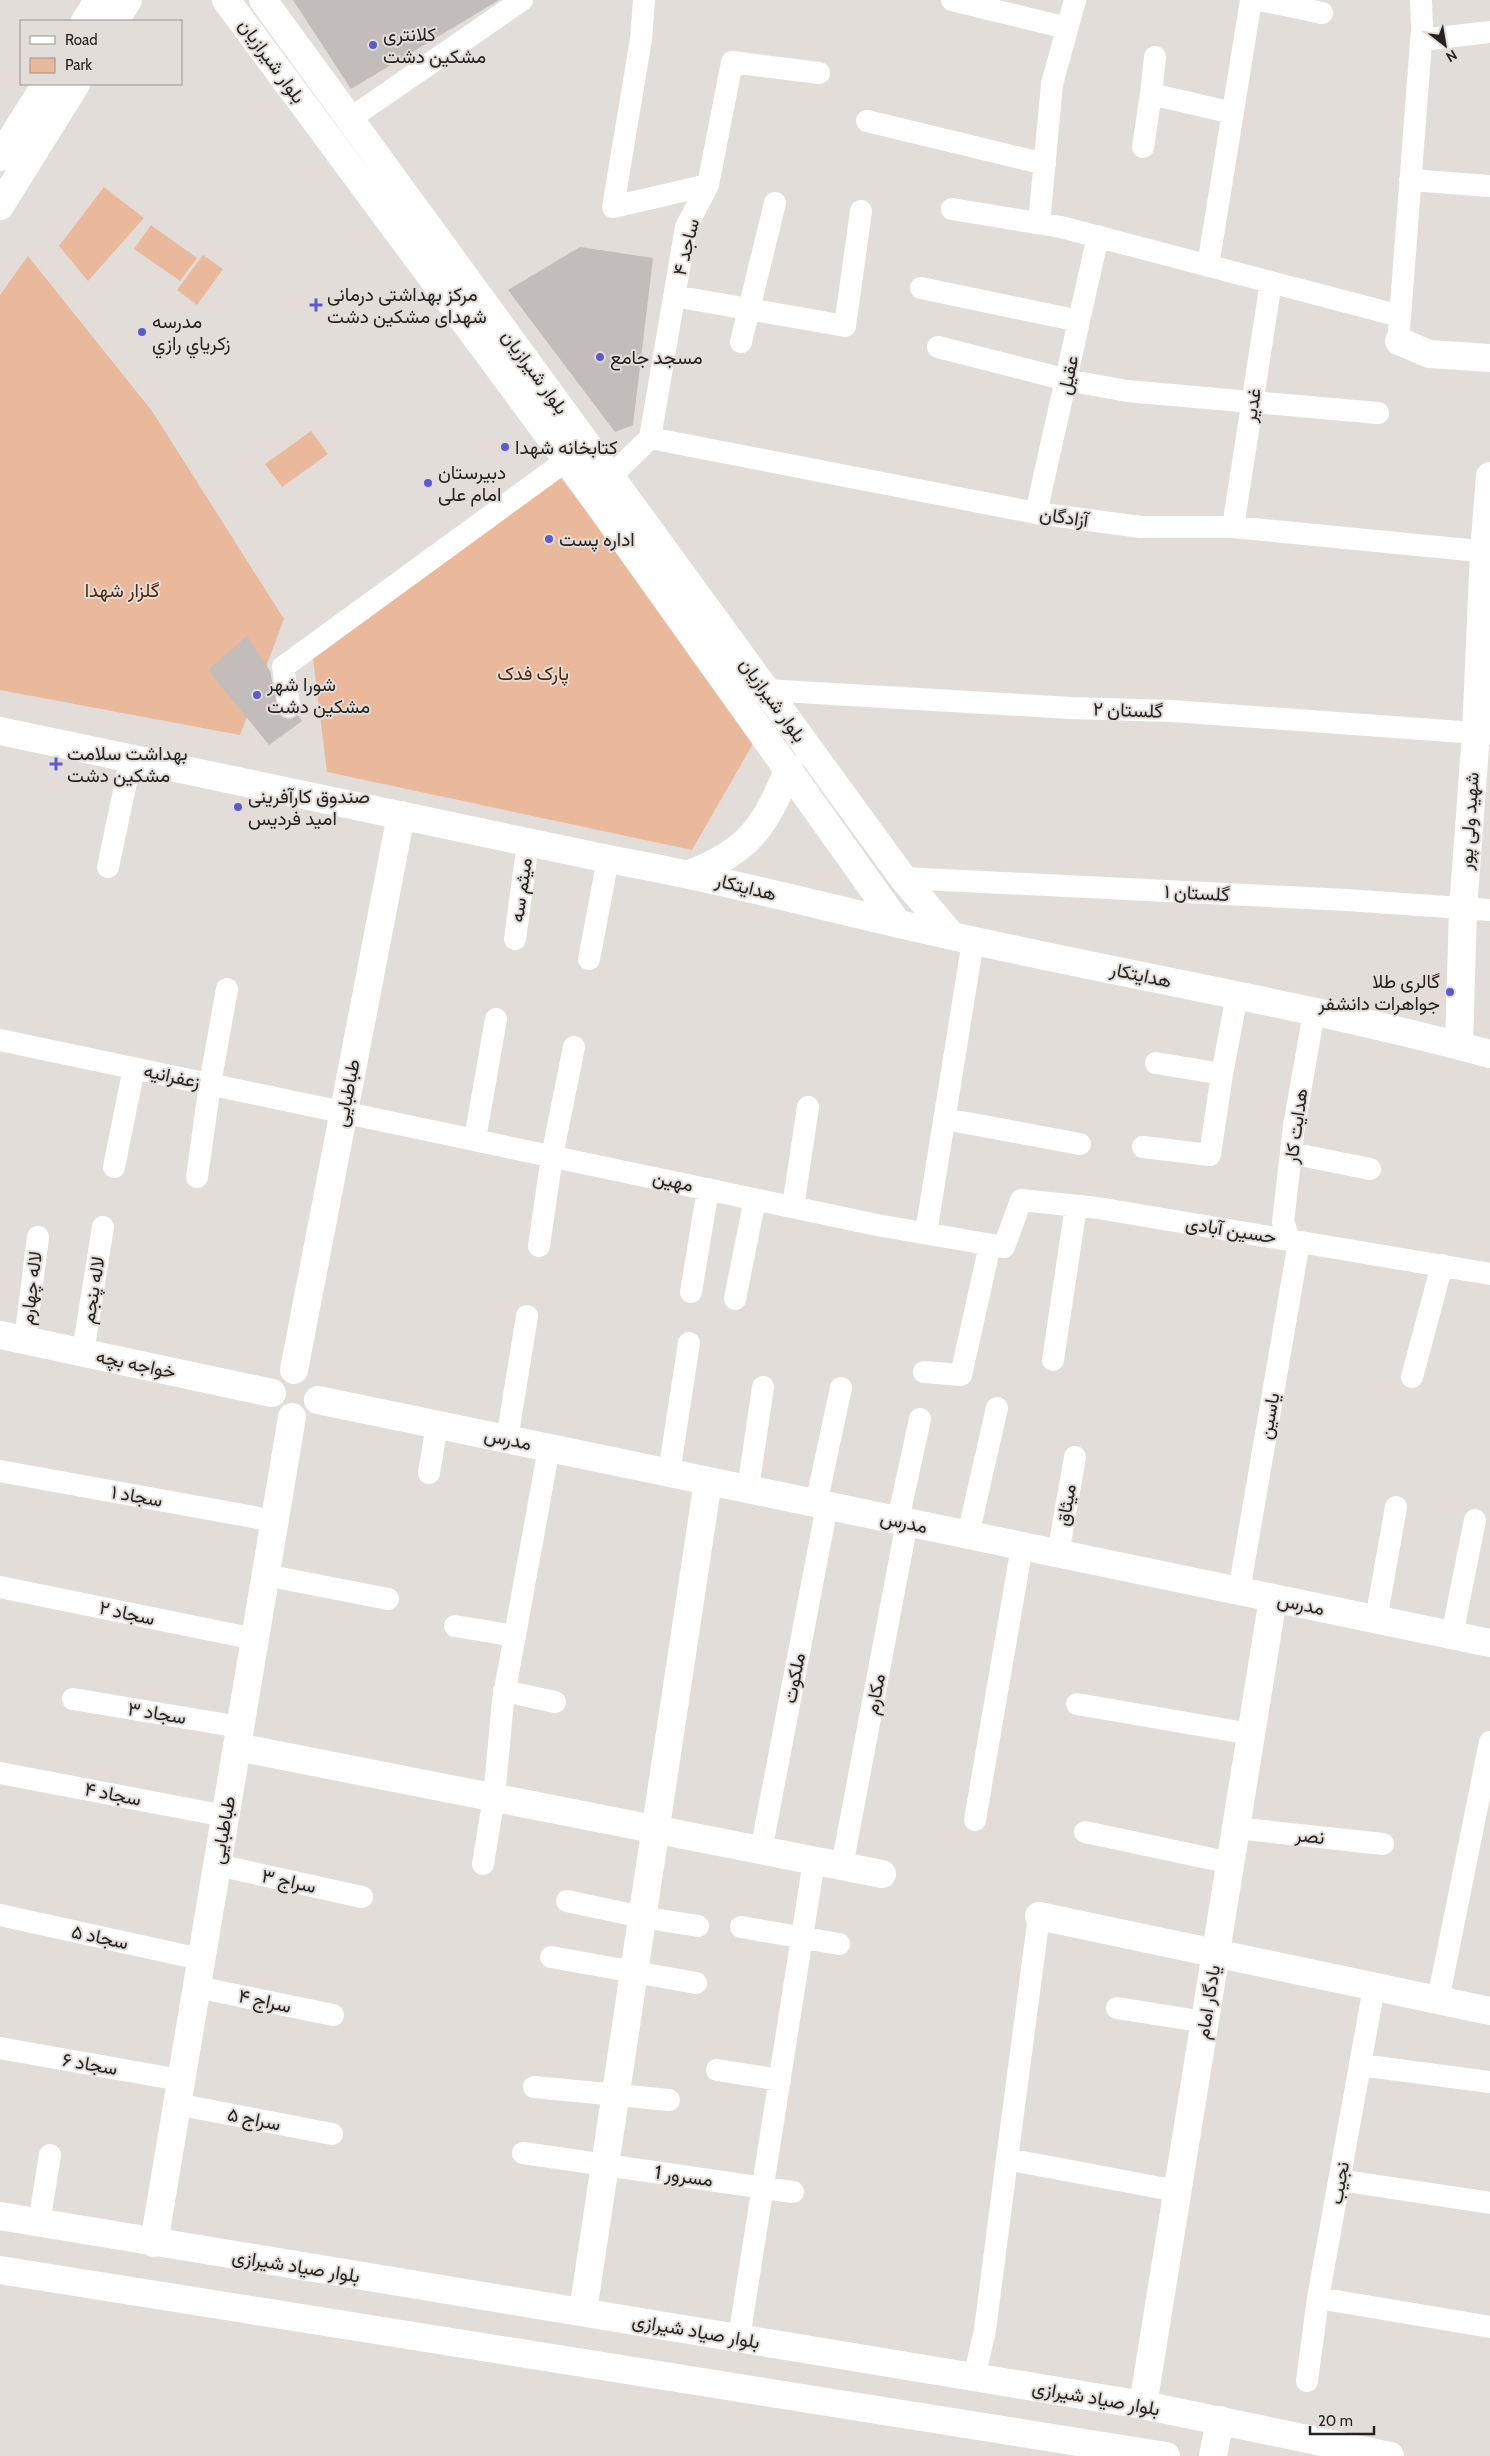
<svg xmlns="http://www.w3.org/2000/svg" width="1490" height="2456" viewBox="0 0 1490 2456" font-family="Cabin,Vazirmatn,sans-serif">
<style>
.green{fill:#eab89a}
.building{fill:#c2bdba}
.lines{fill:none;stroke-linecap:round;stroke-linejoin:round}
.street{stroke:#fff;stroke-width:22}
.secondary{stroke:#fff;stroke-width:28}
.poi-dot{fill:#5c5ad2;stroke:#e3ddda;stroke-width:2}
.labels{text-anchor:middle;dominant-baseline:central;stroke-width:4;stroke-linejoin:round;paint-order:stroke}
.poi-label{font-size:19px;fill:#252322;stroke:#e3ddda;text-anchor:start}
.street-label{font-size:19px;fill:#252322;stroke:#e3ddda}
.park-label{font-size:19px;fill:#502607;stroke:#e3ddda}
</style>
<rect width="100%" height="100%" fill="#e3ddda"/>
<path class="green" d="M104,187L144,218L88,281L59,246Z
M151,225L197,258L180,281L134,249Z
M203,255L223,269L197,305L177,290Z
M28,256L152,411L284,619L240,735L0,690V295Z
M311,431L328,454L282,487L265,464Z
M560,477L758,735L692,850L327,772L313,658Z"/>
<path class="building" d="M293,0H499L351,89Z
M580,247L653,258L633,425L615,432L508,290Z
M247,636L270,671L279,714L284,718L291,719L298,715L302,721L269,745L208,670Z"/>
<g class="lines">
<path class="street" d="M644,0L641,39L613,207L708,185
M952,0L1067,28
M1260,0L1322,13
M1421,40L1490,32
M1151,94L1155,57
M351,118L522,0
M867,121L1045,164
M1143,147L1151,94L1233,113
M1410,180L1490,186
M952,209L1061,227L1400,316
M1039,223L1052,84L1075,0
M1208,266L1251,0
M921,288L1079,321
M674,296L845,326L861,211
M1399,331L1422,29L1421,0
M741,342L775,203
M938,347L1067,380L1127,391L1378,413
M650,438L1036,513L1141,527H1233L1490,552
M611,476L650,438L686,227L708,185L732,62L819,73
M1036,513L1098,236
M1233,527L1271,282
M765,690L1071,708L1172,711L1490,734
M289,706L283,667L567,460
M108,867L131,758
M903,878L1347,900L1490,910
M515,939L528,842
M589,959L608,859
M0,1040L877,1225L1004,1247L1021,1200L1098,1208L1490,1274
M1156,1063L1222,1074L1237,995
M945,1119L1080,1144
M475,1139L496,1019
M1143,1147L1210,1155L1222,1074
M1291,1153L1370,1169
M114,1167L134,1068
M197,1177L210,1084L227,989
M793,1207L808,1107
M926,1233L973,941
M1290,1240L1283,1222L1294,1126L1314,1012
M539,1246L552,1156L574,1047
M691,1292L708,1189
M735,1299L755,1199
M25,1340L38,1237
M83,1352L103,1227
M1053,1360L1076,1206
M924,1372L961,1375L990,1245
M1412,1377L1442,1265
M507,1439L527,1316
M0,1471L275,1521
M429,1473L437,1425
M669,1473L689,1343
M748,1489L763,1387
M816,1504L841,1388
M898,1520L920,1419
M968,1535L997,1408
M1058,1554L1075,1457
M265,1575L388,1599
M0,1587L255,1639
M1239,1591L1299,1242
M1376,1620L1396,1507
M455,1626L515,1636
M1452,1635L1475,1520
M504,1691L555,1702
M73,1699L240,1727
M1077,1704L1251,1734
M0,1773L225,1816
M975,1820L1022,1546
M1236,1828L1383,1844
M1085,1832L1231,1863
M761,1851L827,1506
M483,1864L494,1797L503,1701L549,1448
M217,1865L362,1897
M842,1866L907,1522
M567,1901L642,1917L698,1926
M0,1915L200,1959
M1039,1916L1007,2159L1177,2191
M741,1927L839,1944
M551,1957L696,1983
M197,1987L333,2015
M1438,2000L1490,1742
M1117,2008L1205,2022
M0,2048L180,2080
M1360,2065L1490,2082
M717,2070L780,2080
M534,2087L669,2100
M176,2104L332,2134
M523,2153L793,2192
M1339,2180L1490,2203
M39,2223L50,2155
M1318,2298L1490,2327
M739,2338L814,1861
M974,2378L985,2330L1007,2159
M1307,2381L1318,2298L1374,1987"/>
<path class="secondary" d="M226,0L567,460L898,924
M263,0L903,878L951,935
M85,21L99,0
M115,21L128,0
M0,157L46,84
M0,206L76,84
M1399,341L1429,354L1490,358
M0,731L608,859C731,881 853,915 975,941C1147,979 1320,1008 1490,1054
M689,874C750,851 765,826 789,768
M1459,1046L1463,909L1476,734L1484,551L1490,476
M0,1335L272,1393
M294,1370L401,815
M318,1400L1490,1643
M237,1747L882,1874
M1039,1916L1490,2011
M0,2216L1143,2405L1390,2456
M154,2243L292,1417
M0,2270L1166,2456
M583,2311L708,1481
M1143,2405L1273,1598
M1213,2456L1220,2420"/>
</g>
<g class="poi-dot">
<circle cx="373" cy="45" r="5"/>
<path d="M313.5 297.5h5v5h5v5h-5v5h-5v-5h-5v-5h5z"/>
<circle cx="142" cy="332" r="5"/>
<circle cx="600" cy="357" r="5"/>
<circle cx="505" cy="447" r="5"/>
<circle cx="428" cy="483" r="5"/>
<circle cx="549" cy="539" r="5"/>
<circle cx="257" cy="695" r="5"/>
<path d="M53.5 756.5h5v5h5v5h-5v5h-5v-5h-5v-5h5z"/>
<circle cx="238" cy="807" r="5"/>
<circle cx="1450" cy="992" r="5"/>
</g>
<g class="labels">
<g class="poi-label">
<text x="383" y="34">کلانتری<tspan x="383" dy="22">مشکین دشت</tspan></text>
<text x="327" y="294">مرکز بهداشتی درمانی<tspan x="327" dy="22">شهدای مشکین دشت</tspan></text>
<text x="152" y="321">مدرسه<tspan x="152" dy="22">زكرياي رازي</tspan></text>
<text x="610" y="357">مسجد جامع</text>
<text x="515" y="447">کتابخانه شهدا</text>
<text x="438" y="472">دبیرستان<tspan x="438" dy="22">امام علی</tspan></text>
<text x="559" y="539">اداره پست</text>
<text x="267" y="684">شورا شهر<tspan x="267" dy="22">مشکین دشت</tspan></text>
<text x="67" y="753">بهداشت سلامت<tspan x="67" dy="22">مشکین دشت</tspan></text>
<text x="248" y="796">صندوق کارآفرینی<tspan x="248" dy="22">امید فردیس</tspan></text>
<text x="1440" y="981" text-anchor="end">گالری طلا<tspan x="1440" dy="22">جواهرات دانشفر</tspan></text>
</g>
<g class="street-label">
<text transform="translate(272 61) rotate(54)">بلوار شیرازیان</text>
<text transform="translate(686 247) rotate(-76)">ساجد ۴</text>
<text transform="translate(535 372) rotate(54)">بلوار شیرازیان</text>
<text transform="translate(1068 375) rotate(-78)">عقیل</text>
<text transform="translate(1252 405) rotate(-81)">غدیر</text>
<text transform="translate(1064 517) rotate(8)">آزادگان</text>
<text transform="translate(773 700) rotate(54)">بلوار شیرازیان</text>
<text transform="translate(1128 710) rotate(2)">گلستان ۲</text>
<text transform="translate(1469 821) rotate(-86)">شهید ولی پور</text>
<text transform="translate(746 887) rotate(14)">هدایتکار</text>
<text transform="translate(521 890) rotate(-82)">میثم سه</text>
<text transform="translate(1197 893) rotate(3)">گلستان ۱</text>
<text transform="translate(1141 975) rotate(12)">هدایتکار</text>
<text transform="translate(172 1076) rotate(12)">زعفرانیه</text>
<text transform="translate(347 1093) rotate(-79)">طباطبایی</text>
<text transform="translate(1296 1126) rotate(-82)">هدایت کار</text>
<text transform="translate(673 1181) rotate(12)">مهین</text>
<text transform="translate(1231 1230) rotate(9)">حسین آبادی</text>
<text transform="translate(31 1288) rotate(-83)">لاله چهارم</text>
<text transform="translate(93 1290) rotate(-81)">لاله پنجم</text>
<text transform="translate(136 1364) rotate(12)">خواجه بچه</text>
<text transform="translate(1269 1416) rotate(-80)">یاسین</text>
<text transform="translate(508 1439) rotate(12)">مدرس</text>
<text transform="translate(137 1496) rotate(10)">سجاد ۱</text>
<text transform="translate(1066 1505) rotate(-80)">میثاق</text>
<text transform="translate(904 1522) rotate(12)">مدرس</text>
<text transform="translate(1301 1604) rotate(12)">مدرس</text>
<text transform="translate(127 1613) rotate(12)">سجاد ۲</text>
<text transform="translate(794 1678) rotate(-79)">ملکوت</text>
<text transform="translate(875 1694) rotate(-79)">مکارم</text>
<text transform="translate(157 1713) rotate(9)">سجاد ۳</text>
<text transform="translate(113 1794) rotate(11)">سجاد ۴</text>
<text transform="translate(223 1830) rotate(-80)">طباطبایی</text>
<text transform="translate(1310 1836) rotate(6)">نصر</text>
<text transform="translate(289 1881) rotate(12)">سراج ۳</text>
<text transform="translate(100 1937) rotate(12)">سجاد ۵</text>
<text transform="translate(265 2001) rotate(12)">سراج ۴</text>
<text transform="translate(1208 2002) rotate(-81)">یادگار امام</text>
<text transform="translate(90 2064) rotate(10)">سجاد ۶</text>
<text transform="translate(254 2119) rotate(11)">سراج ۵</text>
<text transform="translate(684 2176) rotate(8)">مسرور 1</text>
<text transform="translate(1339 2183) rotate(-80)">نجیب</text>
<text transform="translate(296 2266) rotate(9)">بلوار صیاد شیرازی</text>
<text transform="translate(696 2331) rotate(10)">بلوار صیاد شیرازی</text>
<text transform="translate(1096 2398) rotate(10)">بلوار صیاد شیرازی</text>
</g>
<g class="park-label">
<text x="122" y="590">گلزار شهدا</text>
<text x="533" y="673">پارک فدک</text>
</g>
</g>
<rect x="20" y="20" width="162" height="65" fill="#e3ddda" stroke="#979390"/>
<rect x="30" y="36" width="25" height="8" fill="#ffffff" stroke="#979390"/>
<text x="65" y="45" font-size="15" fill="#252322">Road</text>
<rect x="30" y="58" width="25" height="15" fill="#eab89a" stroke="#979390"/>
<text x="65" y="70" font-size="15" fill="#252322">Park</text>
<g transform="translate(1445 45) rotate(149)" stroke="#e3ddda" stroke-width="4" paint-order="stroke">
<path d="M0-4L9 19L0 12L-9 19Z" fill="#252322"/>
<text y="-8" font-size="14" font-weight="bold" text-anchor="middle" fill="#252322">N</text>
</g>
<path d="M1310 2426v8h64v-8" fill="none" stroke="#252322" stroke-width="2.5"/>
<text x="1318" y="2426" font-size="15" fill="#252322" stroke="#e3ddda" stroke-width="4" paint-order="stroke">20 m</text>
</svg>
